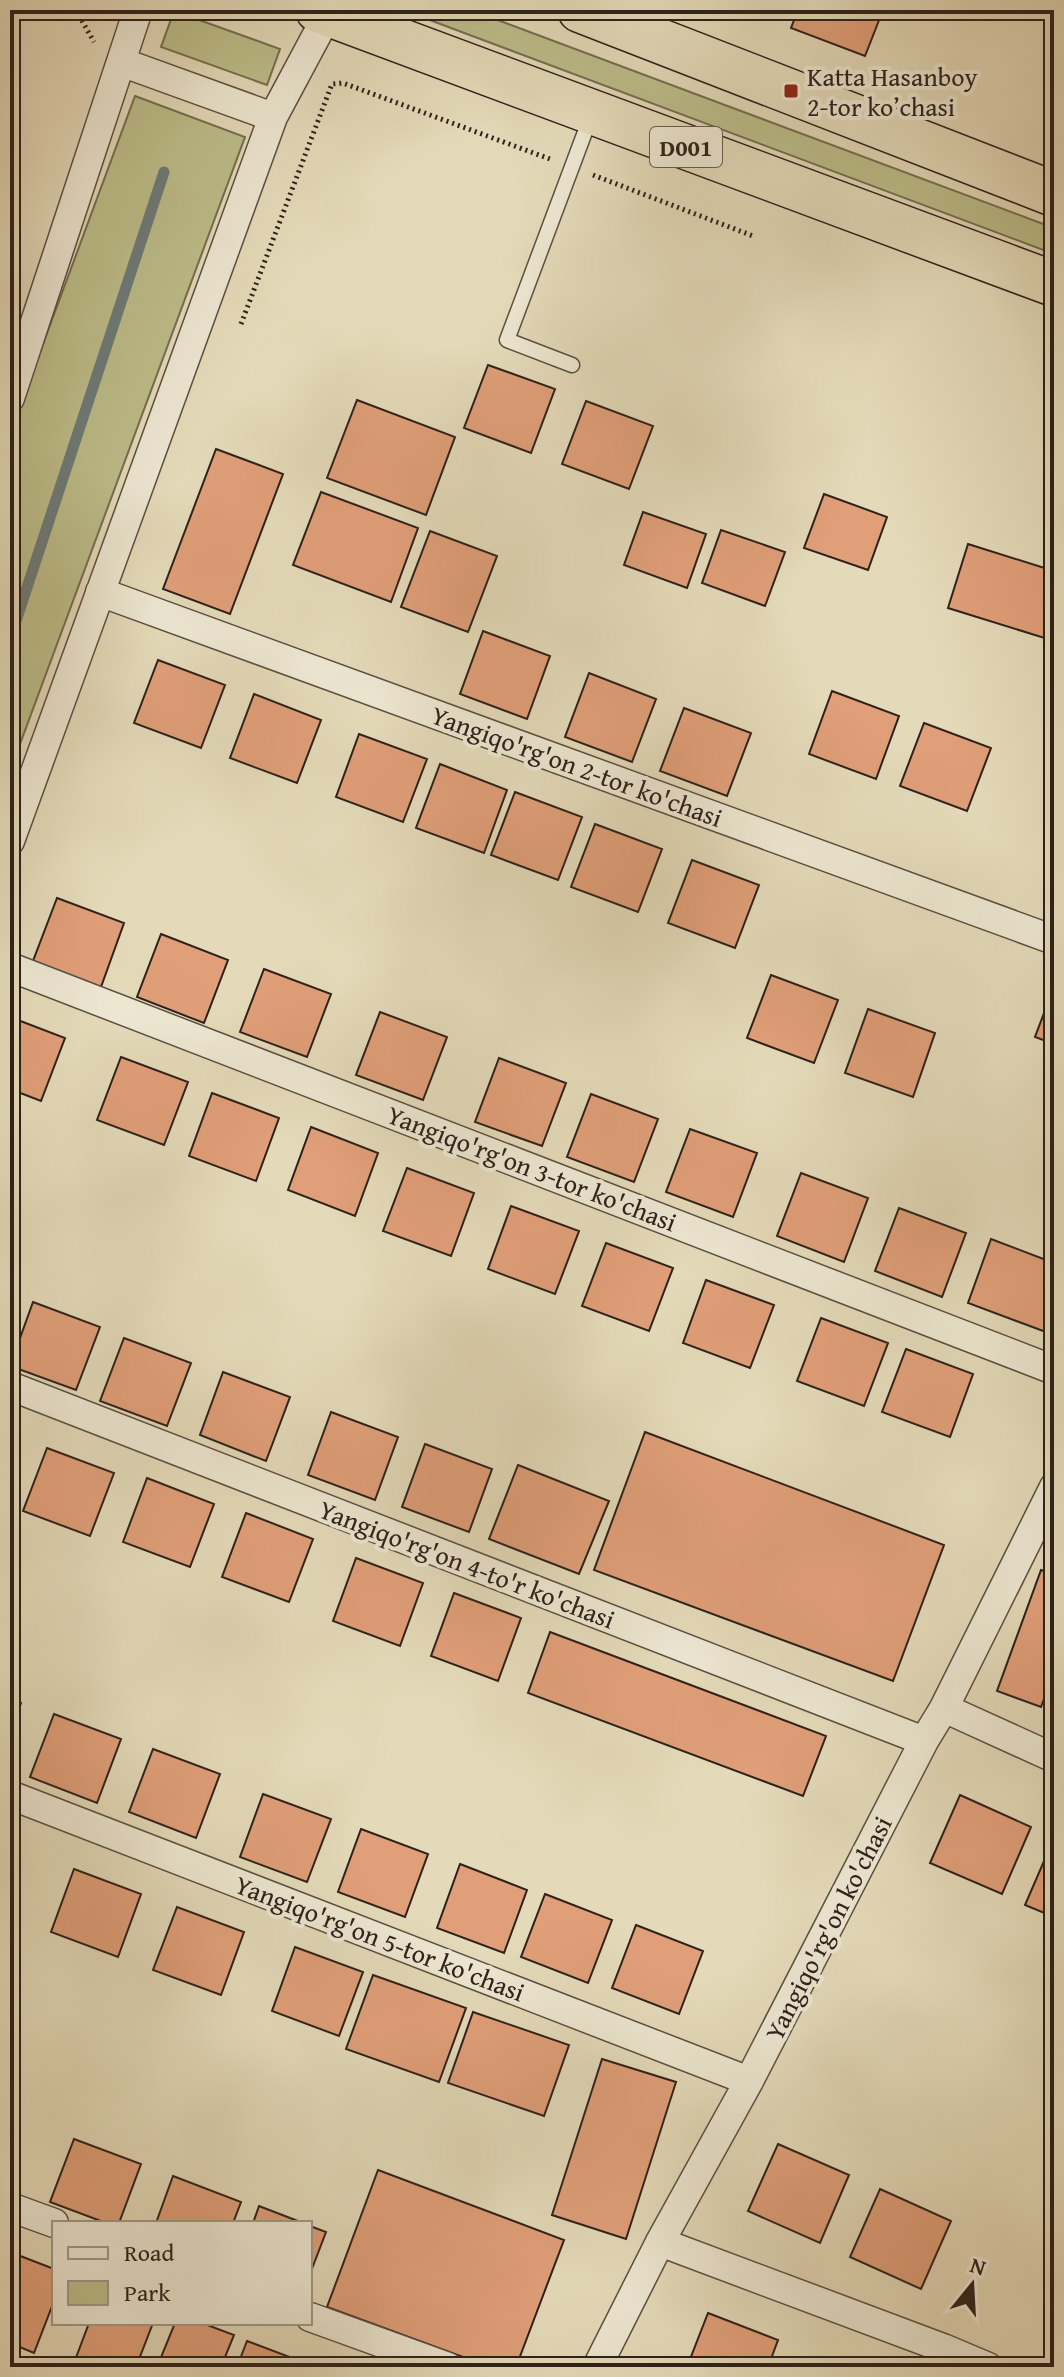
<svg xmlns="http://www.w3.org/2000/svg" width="1064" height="2377" viewBox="0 0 1064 2377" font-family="'Gentium Book Plus',serif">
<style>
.green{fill:#bcbd8a;stroke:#746f52;stroke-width:2}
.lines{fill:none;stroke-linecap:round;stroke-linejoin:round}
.stream{stroke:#6e7c7a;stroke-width:11}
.building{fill:#e09f79;stroke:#2d211b;stroke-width:2}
.lane-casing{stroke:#5b4f42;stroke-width:17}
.street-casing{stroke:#5b4f42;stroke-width:31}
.highway-casing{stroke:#2d211b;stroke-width:47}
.path{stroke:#2d211b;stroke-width:5;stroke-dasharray:2 4;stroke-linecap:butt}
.lane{stroke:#ede7d2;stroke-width:14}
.street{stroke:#ede7d2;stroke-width:28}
.highway{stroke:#e4dab9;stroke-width:44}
.poi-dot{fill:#8f2418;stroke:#ede7d2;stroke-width:3}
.labels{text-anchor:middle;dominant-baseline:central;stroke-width:8;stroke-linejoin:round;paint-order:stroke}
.shield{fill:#ede7d2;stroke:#675c52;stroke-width:2}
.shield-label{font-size:24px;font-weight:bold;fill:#2d211b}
.poi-label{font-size:26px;fill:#2d211b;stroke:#ede7d2;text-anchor:start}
.street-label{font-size:26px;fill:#2d211b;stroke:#ede7d2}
</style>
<rect width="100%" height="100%" fill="#e4dab9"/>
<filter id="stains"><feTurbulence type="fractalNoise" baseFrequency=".0025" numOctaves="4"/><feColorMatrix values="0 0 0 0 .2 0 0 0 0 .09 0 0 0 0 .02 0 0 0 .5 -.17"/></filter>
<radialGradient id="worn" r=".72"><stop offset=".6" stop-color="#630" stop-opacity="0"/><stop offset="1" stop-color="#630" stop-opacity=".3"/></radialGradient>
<path class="green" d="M403,10H471L1054,228V254Z
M174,11L280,49L267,85L161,47Z
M135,96L245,137L10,771V433Z"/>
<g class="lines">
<path class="stream" d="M10,639L164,172"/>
</g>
<path class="building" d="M798,10H883L865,56L791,28Z
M488,365L555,389L531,453L464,428Z
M357,400L455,437L426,515L327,478Z
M586,401L653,426L629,489L562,464Z
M216,449L283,474L230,614L163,589Z
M321,492L418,528L391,602L293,565Z
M824,494L887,517L868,570L804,548Z
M643,512L706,534L687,588L624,565Z
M721,530L785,552L765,606L702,583Z
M430,531L497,556L468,632L401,607Z
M968,544L1054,571V641L948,608Z
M483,631L550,656L527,719L460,694Z
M158,660L225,685L201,748L134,723Z
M589,673L656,699L632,762L565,737Z
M832,691L899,716L876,779L809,754Z
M254,694L321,720L297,783L230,758Z
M684,708L751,733L727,796L660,771Z
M924,723L991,748L967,811L900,786Z
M359,734L427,759L403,822L336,797Z
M440,764L507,790L484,853L416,828Z
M515,792L582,817L558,880L491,855Z
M595,824L662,849L638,912L571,887Z
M692,860L759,885L735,948L668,923Z
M57,898L124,923L101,987L33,961Z
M161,934L228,960L204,1023L137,997Z
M264,969L331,994L307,1057L240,1032Z
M771,975L838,1000L814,1063L747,1038Z
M1053,989H1054V1044L1035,1037Z
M868,1009L935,1033L913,1097L845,1073Z
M380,1012L447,1037L423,1100L356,1075Z
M10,1017L65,1038L41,1101L10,1089Z
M121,1057L188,1082L164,1145L97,1120Z
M499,1058L566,1083L542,1146L475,1122Z
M212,1093L279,1118L256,1181L189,1156Z
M591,1094L658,1119L634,1182L567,1157Z
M311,1127L378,1153L355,1216L288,1190Z
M690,1129L757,1153L733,1217L666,1192Z
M407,1168L474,1193L451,1256L383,1231Z
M801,1173L868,1198L844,1262L777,1236Z
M511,1206L579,1231L555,1294L488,1269Z
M899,1208L966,1233L942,1297L875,1271Z
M991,1239L1054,1263V1335L968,1303Z
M606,1243L673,1268L649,1331L582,1306Z
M706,1280L774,1305L750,1368L683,1343Z
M33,1302L100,1327L76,1390L10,1366Z
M821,1318L888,1343L864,1406L797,1381Z
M124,1338L191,1363L167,1426L100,1401Z
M906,1349L973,1374L950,1437L882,1412Z
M223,1372L290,1397L266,1461L200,1435Z
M331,1412L398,1437L375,1500L308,1475Z
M645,1432L944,1545L893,1681L594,1570Z
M425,1444L492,1469L469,1532L402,1507Z
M47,1448L114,1473L90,1536L23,1511Z
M518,1465L609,1501L579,1574L489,1539Z
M147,1478L214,1504L190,1567L123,1542Z
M246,1513L313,1539L289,1602L222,1577Z
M356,1558L423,1583L400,1646L333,1621Z
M1041,1570L1054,1574V1672L1041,1707L997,1691Z
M454,1593L521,1618L498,1681L431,1656Z
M550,1632L826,1736L803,1796L528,1693Z
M10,1698L21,1703L10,1734Z
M54,1714L121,1739L97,1803L30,1777Z
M153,1749L220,1774L196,1838L129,1812Z
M263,1794L331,1819L307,1882L240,1857Z
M960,1795L1031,1827L1002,1894L930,1863Z
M361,1829L428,1854L405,1917L338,1892Z
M1054,1838V1917L1025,1905Z
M460,1864L527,1890L504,1953L437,1928Z
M74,1869L141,1894L118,1957L51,1932Z
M545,1894L612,1920L588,1983L521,1957Z
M177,1907L244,1932L221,1995L153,1970Z
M636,1925L703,1951L679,2014L612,1988Z
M295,1947L363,1972L339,2036L272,2011Z
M373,1975L466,2008L439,2082L346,2049Z
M473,2012L569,2045L544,2116L448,2083Z
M602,2059L676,2082L626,2239L552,2215Z
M74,2139L141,2164L119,2223H106L50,2202Z
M778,2144L849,2175L820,2243L748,2211Z
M378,2170L564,2240L516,2367H490L327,2307Z
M173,2176L241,2202L233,2223H156Z
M880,2189L951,2221L921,2289L850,2257Z
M259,2206L303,2223H253Z
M310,2226L326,2232L310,2274Z
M10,2252L54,2269V2301L34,2353L10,2343Z
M708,2313L778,2340L768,2367H687Z
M89,2323H153L136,2367H83L74,2363Z
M175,2323H202L234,2335L221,2367H157Z
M247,2341L303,2362L301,2367H237Z
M819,2358L852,2367H816Z"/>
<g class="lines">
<defs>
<path id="lane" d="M572,365L507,340L591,116"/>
<path id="street" d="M121,62L273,117
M10,398L138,10
M100,592L1054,940
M10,841L273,117L328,14
M10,967L1054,1370
M10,1386L924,1741
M944,1708L1054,1758
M10,1795L749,2081
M10,2207L54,2223
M660,2242L943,2348L988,2367
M310,2317L448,2367
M597,2367L660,2242L749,2081L924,1741L944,1708L1054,1487"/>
<path id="highway" d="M318,10L1054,284
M580,10L1054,194"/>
</defs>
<use href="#lane" class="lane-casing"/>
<use href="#street" class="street-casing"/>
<use href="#highway" class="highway-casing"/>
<path class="path" d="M76,10L94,42
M593,175L753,236
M241,324L332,84L343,83L550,159"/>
<use href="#lane" class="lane"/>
<use href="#street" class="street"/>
<use href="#highway" class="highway"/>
</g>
<rect class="poi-dot" x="783" y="83" width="16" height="16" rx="4"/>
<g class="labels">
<rect class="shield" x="650" y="127" width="72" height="40" rx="6"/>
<g class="shield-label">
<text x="686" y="147">D001</text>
</g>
<g class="poi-label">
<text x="807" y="76">Katta Hasanboy<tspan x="807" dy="30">2-tor ko’chasi</tspan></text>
</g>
<g class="street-label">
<text transform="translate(577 766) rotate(20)">Yangiqo'rg'on 2-tor ko'chasi</text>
<text transform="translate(532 1168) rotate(21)">Yangiqo'rg'on 3-tor ko'chasi</text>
<text transform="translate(467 1564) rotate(21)">Yangiqo'rg'on 4-to'r ko'chasi</text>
<text transform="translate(828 1928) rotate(-63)">Yangiqo'rg'on ko'chasi</text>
<text transform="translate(380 1938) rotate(21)">Yangiqo'rg'on 5-tor ko'chasi</text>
</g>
</g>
<rect width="1064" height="2377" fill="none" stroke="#e4dab9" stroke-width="40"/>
<rect x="12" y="12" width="1040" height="2353" fill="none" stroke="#2d211b" stroke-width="4"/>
<rect x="20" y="20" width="1024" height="2337" fill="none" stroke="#2d211b" stroke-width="2"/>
<rect x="52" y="2221" width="260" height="104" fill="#ede7d2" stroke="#a09889" stroke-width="2"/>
<rect x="68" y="2247" width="40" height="12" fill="#ede7d2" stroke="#a09889" stroke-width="2"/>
<text x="124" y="2261" font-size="24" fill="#2d211b">Road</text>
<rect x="68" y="2281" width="40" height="24" fill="#bcbd8a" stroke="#a09889" stroke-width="2"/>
<text x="124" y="2301" font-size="24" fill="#2d211b">Park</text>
<g transform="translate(972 2285) rotate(18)" stroke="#ede7d2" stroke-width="6" paint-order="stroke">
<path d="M0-6L14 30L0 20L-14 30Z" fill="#2d211b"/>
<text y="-12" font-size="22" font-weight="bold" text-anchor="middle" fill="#2d211b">N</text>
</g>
<rect width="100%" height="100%" filter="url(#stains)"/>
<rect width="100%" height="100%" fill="url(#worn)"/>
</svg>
